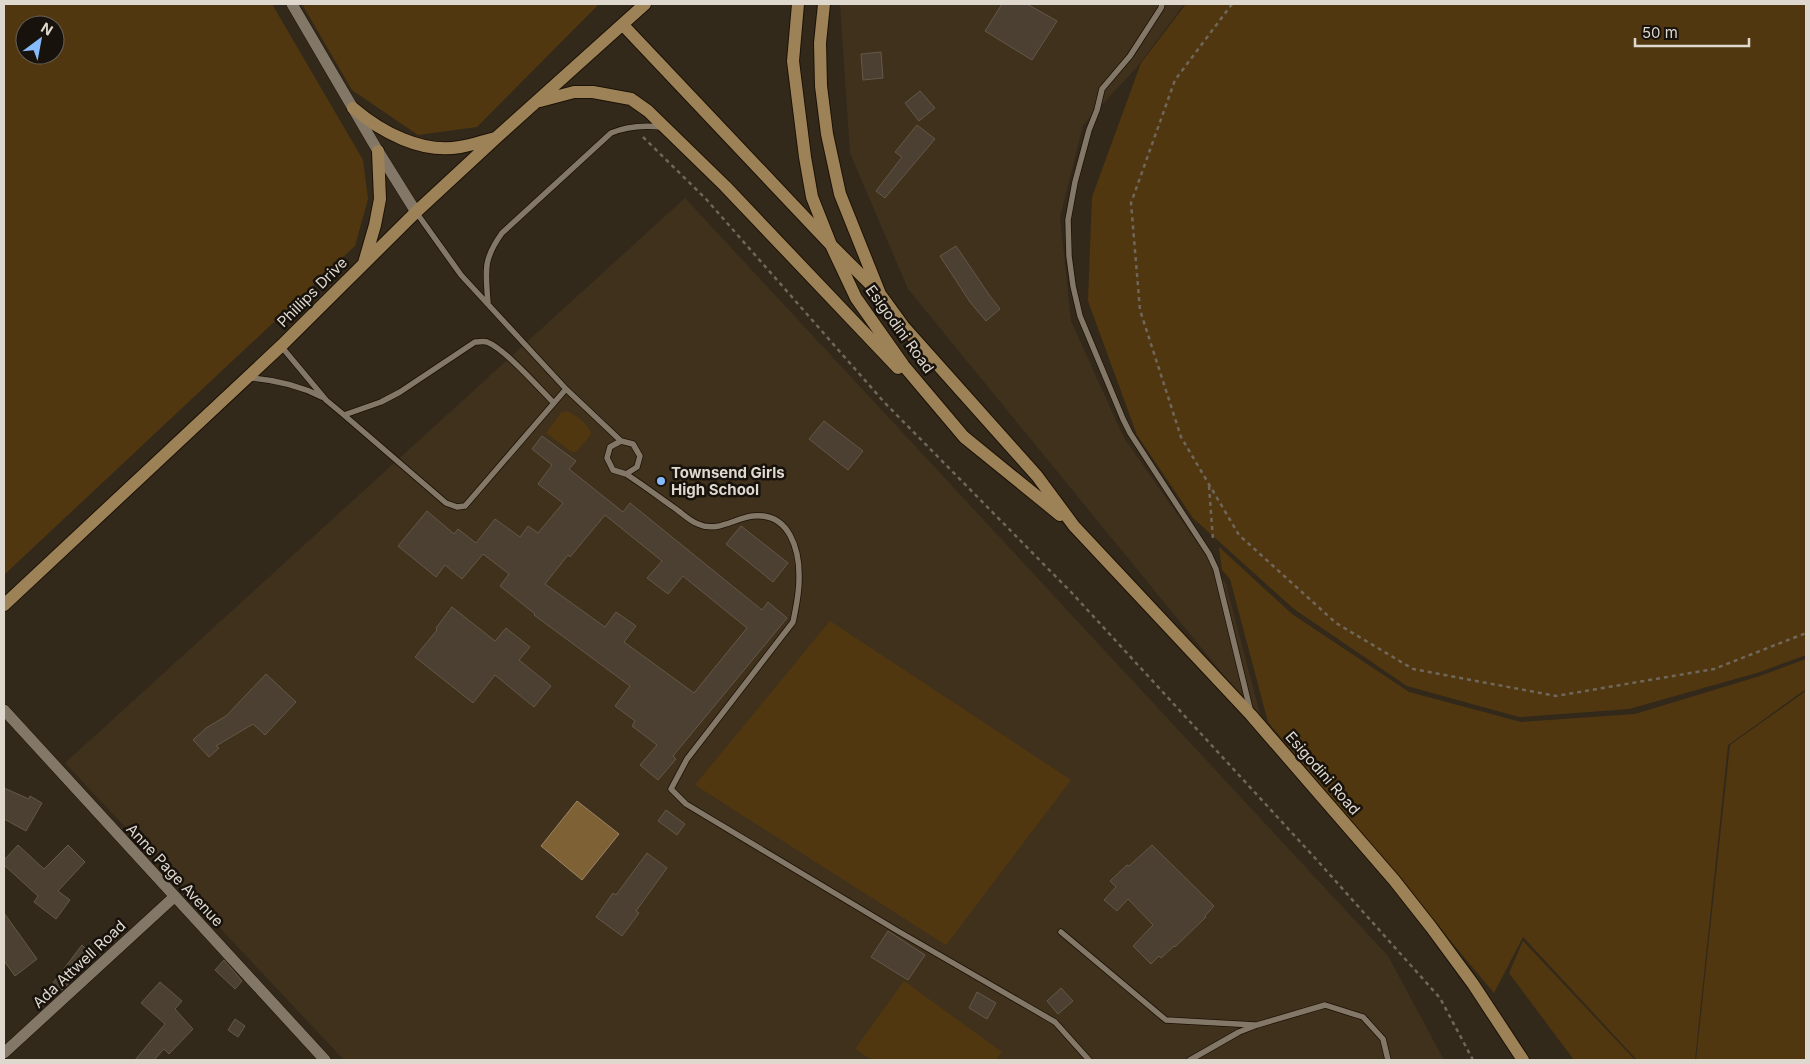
<svg xmlns="http://www.w3.org/2000/svg" width="1810" height="1064" viewBox="0 0 1810 1064" font-family="Inter,sans-serif">
<style>
.built{fill:#40311d}
.green{fill:#51370f;fill-rule:evenodd}
.water{fill:#7f6136;stroke:#9c8564}
.building{fill:#4b4031;stroke:#645848;fill-rule:evenodd}
.lines{fill:none;stroke-linecap:round;stroke-linejoin:round}
.lane-casing{stroke:#1b1105;stroke-width:7}
.street-casing{stroke:#1b1105;stroke-width:12}
.secondary-casing{stroke:#1b1105;stroke-width:14}
.path{stroke:#70675b;stroke-width:2.5;stroke-dasharray:4 4;stroke-linecap:butt}
.lane{stroke:#837767;stroke-width:5.5}
.street{stroke:#837767;stroke-width:11}
.secondary{stroke:#9d8257;stroke-width:12}
.poi-dot{fill:#87bbfb;stroke:#17120c;stroke-width:2}
.labels{text-anchor:middle;dominant-baseline:central;stroke-width:5;stroke-linejoin:round;paint-order:stroke}
.street-label{font-size:15px;fill:#dfd8cf;stroke:#17120c}
.poi-label{font-size:15px;font-weight:bold;fill:#dfd8cf;stroke:#17120c;text-anchor:start}
</style>
<rect width="100%" height="100%" fill="#33291b"/>
<path class="built" d="M840,4H1184L1137,67L1083,125L1060,218L1071,321L1124,438L1226,584L1262,722L908,289L850,153Z
M685,198L1388,956L1444,1060H344L65,763Z"/>
<path class="green" d="M4,4H272L363,160L368,199L355,246L4,575ZM25,25H55V55H25Z
M302,4H599L477,127L418,135L352,90Z
M1186,4H1806V655L1760,672L1629,709L1519,717L1407,686L1294,609L1193,518L1137,435L1088,301L1092,197L1141,63Z
M567,411C576,415 589,424 591,434L577,451L572,452L546,433L561,413Z
M1219,547L1292,614L1409,692L1521,722L1635,714L1760,676L1806,659V689L1728,745L1695,1060H1637L1523,937L1494,993L1268,722L1230,579L1222,570Z
M830,621L1071,780L946,945L695,785Z
M1806,691V1060H1696L1730,745Z
M1523,941L1635,1060H1574L1509,973Z
M904,981L1002,1052L996,1060H872L855,1049Z"/>
<path class="water" d="M577,801L619,834L582,880L541,846Z"/>
<path class="building" d="M1002,4H1027L1057,21L1032,60L985,31Z
M881,52L883,78L863,80L861,54Z
M920,91L935,108L919,121L905,103Z
M917,125L935,139L885,198L876,191L902,157L895,152Z
M956,246L990,296L1000,309L986,321L970,302L940,256Z
M824,421L863,451L848,470L809,439Z
M542,436L576,461L569,469L623,512L630,503L762,610L768,602L787,618L673,756L676,759L658,780L640,765L657,745L632,726L635,721L615,706L630,686L534,615L535,614L500,586L509,574L483,554L462,579L445,565L436,577L398,546L427,511L454,534L458,529L476,543L495,519L520,537L528,526L538,533L563,503L538,484L552,465L532,449ZM605,515L662,561L647,578L668,594L683,576L747,628L694,693L624,642L636,626L616,612L605,627L545,584L568,555L570,557Z
M741,526L788,563L773,582L726,544Z
M452,607L495,641L506,628L530,647L519,660L551,686L534,707L495,675L473,703L415,657L437,630L436,628Z
M266,674L296,702L265,735L253,724L216,746L219,748L209,757L193,740L206,728L226,716Z
M4,788L29,799L30,796L42,803L26,831L4,819Z
M666,810L685,824L677,835L658,821Z
M18,845L44,869L68,845L85,862L58,891L70,900L56,919L34,902L38,896L4,865V860Z
M1152,845L1214,906L1205,916L1206,917L1175,947L1174,946L1161,958L1159,956L1151,964L1133,946L1153,925L1128,899L1117,911L1104,900L1116,887L1110,881L1127,865L1129,866Z
M647,853L667,868L636,911L639,913L622,936L596,917L613,893L616,895Z
M4,913L37,959L15,976L4,961Z
M888,931L925,955L908,980L871,957Z
M82,945L92,955L72,980L62,990L53,983Z
M224,960L242,981L235,989L215,970Z
M160,982L182,1001L175,1009L193,1029L169,1054L164,1049L154,1060H135L165,1024L141,1003Z
M1061,988L1073,1001L1058,1014L1047,1001Z
M977,992L996,1003L987,1019L969,1008Z
M235,1019L245,1026L238,1037L228,1030Z"/>
<g class="lines">
<defs>
<path id="lane" d="M1162,4L1161,8L1130,56L1102,89L1097,110L1089,130L1075,182L1068,220L1069,256L1073,286L1080,316L1123,419L1130,433L1209,554L1216,569L1250,709
M416,212L461,275L566,389
M488,304C486,271 482,261 502,233L611,133C627,126 644,125 662,127
M281,346L326,400L344,415L381,402L400,392L475,342C480,342 483,341 487,342C505,349 539,388 554,403
M250,378C276,380 298,385 322,397
M344,415L446,503L457,507L465,506L566,389L621,441L633,444L640,456L637,467L626,474L613,470L607,458L610,447L621,441
M626,474C643,485 659,497 676,509C683,514 690,521 698,524C717,533 735,518 753,516C790,512 800,551 799,580C799,594 796,608 793,622L687,759L671,789L686,804L896,930L1055,1022L1089,1060
M1061,932L1166,1020L1255,1025
M1190,1060L1239,1032L1257,1025L1325,1005L1363,1017L1383,1039L1388,1060"/>
<path id="street" d="M292,4L378,151L416,212
M4,710L325,1060
M4,1053L174,897"/>
<path id="secondary" d="M798,4L793,61L805,157L812,197L831,245L856,298L904,366L964,437L1060,515
M824,4L820,43L821,86L827,134L840,194L880,294L904,327L1037,476L1074,526L1251,715L1394,880L1431,927L1473,984L1523,1060
M623,25L831,245L877,291
M540,101L574,92H593L631,99L648,111L725,186L898,368
M353,108C381,132 422,154 460,147C472,145 483,141 495,138
M364,263L375,225L380,199L378,151
M4,605L281,346L416,212L497,137L645,4"/>
</defs>
<use href="#lane" class="lane-casing"/>
<use href="#street" class="street-casing"/>
<use href="#secondary" class="secondary-casing"/>
<path class="path" d="M1232,4L1175,80L1131,203L1140,310L1181,437L1239,535L1336,623L1413,669L1556,696L1714,669L1806,633
M643,137L706,199L884,402L1071,592L1315,858L1440,998L1473,1060
M1209,486L1213,540"/>
<use href="#lane" class="lane"/>
<use href="#street" class="street"/>
<use href="#secondary" class="secondary"/>
</g>
<circle class="poi-dot" cx="661" cy="481" r="5"/>
<g class="labels">
<g class="street-label">
<text transform="translate(312 292) rotate(-45)">Phillips Drive</text>
<text transform="translate(900 329) rotate(54)">Esigodini Road</text>
<text transform="translate(1323 773) rotate(49)">Esigodini Road</text>
<text transform="translate(175 875) rotate(47)">Anne Page Avenue</text>
<text transform="translate(79 964) rotate(-43)">Ada Attwell Road</text>
</g>
<g class="poi-label">
<text x="671" y="472">Townsend Girls<tspan x="671" dy="17">High School</tspan></text>
</g>
</g>
<rect width="1810" height="1064" fill="none" stroke="#dfd8cf" stroke-width="10"/>
<g transform="translate(40 40) rotate(32)"><circle r="24" fill="#17120c" stroke="#67615a"/>
<path d="M0-4L9 19L0 12L-9 19Z" fill="#87bbfb"/>
<text y="-8" font-size="14" font-weight="bold" text-anchor="middle" fill="#dfd8cf">N</text>
</g>
<path d="M1635 38v8h114v-8" fill="none" stroke="#dfd8cf" stroke-width="2.5"/>
<text x="1642" y="38" font-size="15" fill="#dfd8cf" stroke="#17120c" stroke-width="4" paint-order="stroke">50 m</text>
</svg>
